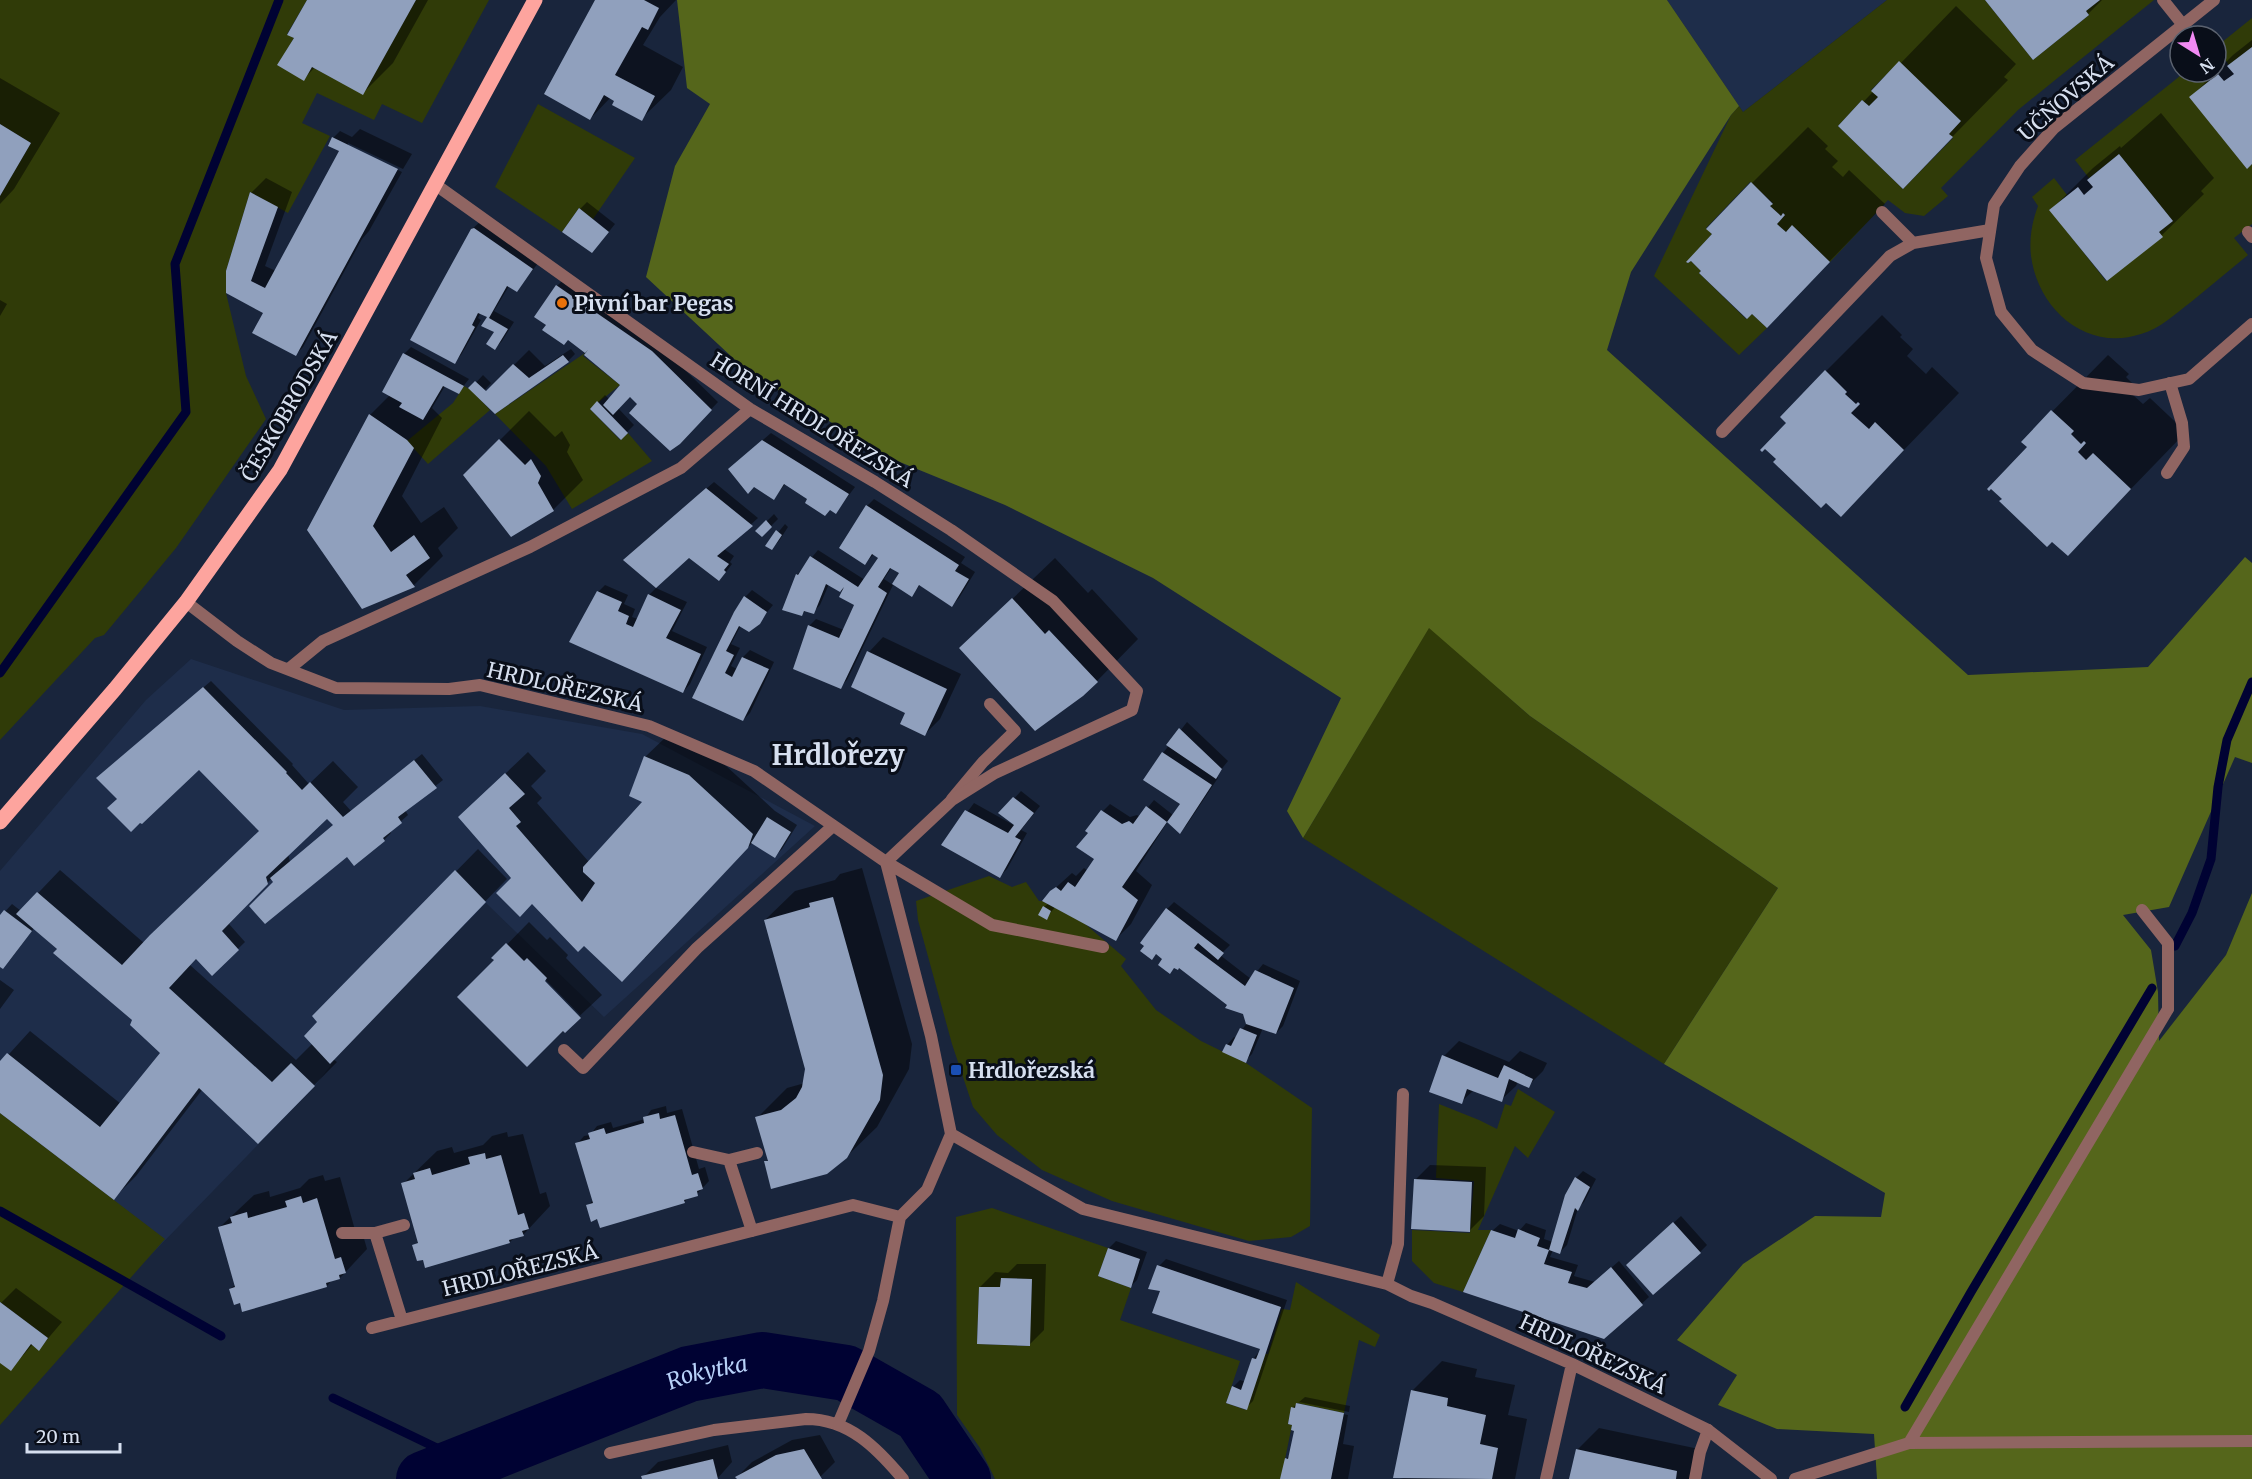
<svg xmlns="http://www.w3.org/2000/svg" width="2252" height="1479" viewBox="0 0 2252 1479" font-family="Merriweather,serif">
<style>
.built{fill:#1e2d4a}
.green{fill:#303b08;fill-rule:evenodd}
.forest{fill:#55661b}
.shadow{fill:#0007;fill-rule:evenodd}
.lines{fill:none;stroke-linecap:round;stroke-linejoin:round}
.stream{stroke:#000233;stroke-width:9}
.river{stroke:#000233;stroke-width:56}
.building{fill:#90a0bd}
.lane{stroke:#906562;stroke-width:12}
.street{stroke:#906562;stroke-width:12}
.primary{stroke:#fda49e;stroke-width:15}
.food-dot{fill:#e8710a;stroke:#090e19;stroke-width:2}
.transit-dot{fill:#1a4fb4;stroke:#090e19;stroke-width:2}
.labels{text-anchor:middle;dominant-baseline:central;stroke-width:6;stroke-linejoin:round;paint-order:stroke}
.street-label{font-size:21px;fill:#d6dfef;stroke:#090e19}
.poi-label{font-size:21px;font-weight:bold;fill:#d6dfef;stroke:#090e19;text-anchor:start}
.water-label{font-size:22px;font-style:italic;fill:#b7d1f8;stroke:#090e19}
.district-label{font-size:27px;font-weight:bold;fill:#d6dfef;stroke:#090e19}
</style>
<rect width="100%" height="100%" fill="#19253c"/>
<path class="built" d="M1667,0H1887L1743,112Z
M191,659L344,710L480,706L642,734L815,826L604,1017L486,903L344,1048L315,1086L143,1263L0,1148V871L146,700Z"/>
<path class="green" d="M0,0H307L287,34L294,38L278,65L304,80L312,67L363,94L416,0H489L422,123L382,104L374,120L317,93L302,123L330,136L288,213L250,192L226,271V293L246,376L266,419L176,548L104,635L95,638L0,740V196L31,143L0,124Z
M1887,0H1985L2033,60L2089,15L2086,11L2100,0H2154L2018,110L1941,188L1948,196L1924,216L1905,213L1888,200L1830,262L1793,226L1786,232L1777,224L1785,215L1783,213L1781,216L1770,206L1773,203L1750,182L1706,228L1712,234L1687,262L1688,263L1691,261L1701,271L1699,273L1746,319L1752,314L1767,328L1739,355L1654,276L1731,115L1739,106L1743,112ZM1899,62L1961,121L1949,134L1953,138L1903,189L1838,126L1862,100L1869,106L1878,97L1871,90Z
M2252,18V47L2229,65L2216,47Z
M2185,72H2200L2208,82L2247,168L2252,164V224L2234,238L2248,255C2229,271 2210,286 2191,302C2175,314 2161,328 2141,334C2086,352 2038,309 2031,256C2029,238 2032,222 2038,206L2032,197L2054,178L2067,195L2050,210L2106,281L2162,237L2159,232L2173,221L2119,154L2089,178L2075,160Z
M538,104L635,158L593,219L579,208L562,232L495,187Z
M585,353L583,356L620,385L590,409L620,440L628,433L652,461L572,509L546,466L495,414Z
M464,386L471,390L490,410L428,464L407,441L453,403Z
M1429,627L1530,716L1778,888L1664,1064L1303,838Z
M989,876L1012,887L1026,882L1039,901H1042L1084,923L1126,959L1121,966L1156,1010L1201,1041L1246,1063L1312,1108L1310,1226L1291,1237L1249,1241L1112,1201L1042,1170L997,1135L973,1107L952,1044L918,920L916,901Z
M1518,1089L1555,1112L1528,1158L1515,1146L1478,1230H1491L1463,1292L1434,1283L1412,1261V1230L1470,1233L1474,1181L1436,1178L1439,1104L1479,1120L1497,1129L1505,1104L1511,1106Z
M0,1113L165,1239L0,1425V1363L31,1344L39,1350L48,1338L0,1302Z
M992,1208L1108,1248L1098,1276L1131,1288L1120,1320L1240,1361L1226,1403L1246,1410L1265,1354H1268L1282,1309L1290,1310L1296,1282L1380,1335L1375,1347L1359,1340L1344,1413L1297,1403L1295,1408H1291L1288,1424L1292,1425L1281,1479H995L980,1448L957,1415L956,1217ZM1001,1278L1032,1279L1029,1346L977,1344L979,1287H1000Z"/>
<path class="forest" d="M677,0H1667L1739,106L1731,115L1631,272L1607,350L1968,675L2148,667L2245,557L2252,563V763L2235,757L2169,907L2123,915L2151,950L2158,992L2159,1041L2226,955L2252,893V1479H1877L1874,1434L1777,1429L1718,1405L1737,1375L1677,1340L1743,1264L1815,1216L1881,1217L1885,1193L1664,1064L1778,888L1530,716L1429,628L1303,838L1287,811L1341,698L1153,578L1005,505L890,458L748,372L646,277L675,166L710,104L687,88Z"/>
<path class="shadow" d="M309,0H428L393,63L363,93L315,67L304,79L296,38Z
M597,0H676L660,17L643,45L683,67L671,90L641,119L611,97L590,119Z
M1987,0H2102L2088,14Z
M1956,6L2016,64L2004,77L2008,80L1903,187L1840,126Z
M2252,40V162L2191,97L2233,55Z
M0,78L60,113L14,189L0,204Z
M2161,113L2214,178L2201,191L2204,194L2162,235L2051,210L2093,168L2120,146L2121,148Z
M1808,127L1828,146L1825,149L1838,161L1832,167L1843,177L1849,170L1885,204L1767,326L1714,234L1752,183Z
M360,129L412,154L403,169L348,143V146L402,172L369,231L362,239L303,347L296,354L268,306L227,271L252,192L266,178L292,192L265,266L276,271L345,144L333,138L340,131L352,137Z
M587,202L615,224L599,244L580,209Z
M480,222L539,262L517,290L509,286L494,311L514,322L502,341L495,348L496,332L483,326L489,316L481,312L478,318L481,320L461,355L454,362L472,229Z
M564,279L659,345L718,402L687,435L630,395L618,408L634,425L621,438L592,408L605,395L609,399L622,384L588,353L548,325L557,286Z
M0,300L7,304L0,316Z
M1882,315L1902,335L1900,337L1913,349L1907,356L1926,374L1932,367L1959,393L1841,515L1788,423L1826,371Z
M411,347L469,379L458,393L445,386L432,408L442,418L402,496L421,523L444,507L458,528L438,548L443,556L414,585L363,607L370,415L390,395L404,354Z
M571,349L575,354L568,361L495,412L471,388L483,375L491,383L481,394L483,396L529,350L545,366Z
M2108,355L2129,374L2126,377L2138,389L2133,395L2143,404L2150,398L2186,432L2068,554L2029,447L2023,441Z
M529,411L555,437L562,431L570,445L567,452L583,480L554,509L511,535L465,475Z
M771,433L855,487L836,512L786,483L774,498L737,462Z
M714,482L758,518L724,549L734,556L730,562L732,564L726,572L689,556L632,553Z
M874,499L965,557L961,563L975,572L959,598L952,605L920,585L912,595L901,573L892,567L884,579L893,585L847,680L840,687L809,626L816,619L844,630L856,604L843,592L829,584L820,605L813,612L806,610L801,615L797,575L818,550L865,580L880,557L874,554L865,563L867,506Z
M774,514L778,519L762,535L757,531Z
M785,524L788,527L779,541L772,548L767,546Z
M1055,558L1088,593L1092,589L1138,639L1097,681L961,648Z
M605,585L628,595L624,604L635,609L632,617L638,619L649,595L656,588L687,602L672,631L707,647L690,684L683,692L598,592Z
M752,590L773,605L759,622L741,625L731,644L740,648L731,666L737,669L743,657L750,650L774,662L750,713L743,720L694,697L745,597Z
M883,637L961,674L940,719L925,734L907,712L853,686L869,652Z
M211,681L293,764L292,765L309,784L333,761L358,787L343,802L351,811L422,754L443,780L405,810L408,815L390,831L391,833L384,840L275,882L272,878L229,924L245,942L212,974L197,958L190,965L296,1060L313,1043L320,1022L314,1016L478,849L507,879L351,1040L333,1059L337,1062L258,1142L202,1090L136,1176L114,1198L0,1111V1064L30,1031L121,1104L162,1053L134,1020L34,928L10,960L0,965V917L12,904L21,911L60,870L144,943L261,830L199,768L119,799L105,771ZM334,811L335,825L290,862L288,854Z
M1187,722L1228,761L1216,776L1218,778L1186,826L1180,832L1168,821L1136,871L1152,885L1131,924L1116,939L1056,906L1046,918L1044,907L1049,903L1051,892L1072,873L1076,876L1084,868L1088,871L1096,859L1090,833L1103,811L1110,804L1130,817L1137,815L1140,817L1154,800L1173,815L1182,804L1163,753Z
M668,735L712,753L775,811L797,825L782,849L775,856L753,842L645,958L513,878L460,817L528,752L546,771L531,786L542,798L537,803L589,862L645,802V757Z
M1021,791L1040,806L1021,830L1027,833L1007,869L1000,876L943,845L974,803L1017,827L1001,813Z
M862,868L912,1044L909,1069L877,1127L846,1157L766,1162L769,1159L757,1118L787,1088L805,1083L806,1069L765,920L795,891L835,880L840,874Z
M1174,902L1230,945L1220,955L1251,979L1263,964L1300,981L1283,1026L1276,1033L1263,1028L1252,1054L1245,1061L1224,1052L1227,1045L1234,1037L1236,1038L1247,1023L1244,1013L1229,1005L1180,966L1164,958L1167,909Z
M529,922L547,940L550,937L568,955L566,958L602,995L527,1065L459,997L496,960L494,958ZM541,975L580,1015L578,1018L539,977Z
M0,980L14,990L0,1009Z
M1459,1041L1509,1062L1520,1051L1547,1063L1543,1071L1528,1086L1518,1081L1516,1086L1501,1100L1474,1090L1461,1102L1444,1056Z
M666,1106L667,1113L682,1109L699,1169L705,1167L709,1181L697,1194L690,1196L684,1202L598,1217L588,1206L593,1200L577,1144L584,1136L590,1135L597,1126L611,1122L613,1128L645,1119L651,1110Z
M507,1132L508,1137L523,1134L540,1194L546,1192L550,1206L523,1235L515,1237L510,1242L424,1258L414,1246L419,1241L403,1184L437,1151L452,1147L454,1153L483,1145L492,1136Z
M1430,1165L1486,1167L1484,1216L1469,1231L1415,1180Z
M1583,1171L1596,1179L1584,1202L1578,1208L1567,1245L1560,1252L1553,1250L1550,1257L1578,1265L1574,1276L1595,1282L1619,1261L1649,1297L1604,1338L1492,1231L1500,1224L1519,1231L1526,1223L1546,1230L1544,1239L1553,1242L1576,1178Z
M323,1175L325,1181L340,1177L357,1237L363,1235L367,1249L340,1278L332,1280L327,1286L241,1301L230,1289L236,1284L220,1227L254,1195L269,1191L270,1197L300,1188L309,1179Z
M1681,1216L1707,1245L1700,1252L1635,1258Z
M1116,1241L1147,1252L1137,1280L1130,1287L1100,1276L1109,1248Z
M1166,1259L1287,1300L1253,1401L1246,1408L1233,1387L1240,1380L1246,1382L1254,1358L1262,1348L1162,1290L1159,1266Z
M1017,1264H1046L1044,1330L1029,1345L980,1287L995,1272L1008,1273Z
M16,1288L62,1322L39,1349L33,1344L11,1369L0,1361V1304Z
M1442,1361L1477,1369L1475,1377L1515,1385L1508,1415L1527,1419L1515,1479H1404L1395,1477L1412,1391Z
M1305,1397L1350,1406L1349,1412L1299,1402L1297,1405L1348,1415L1343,1444L1354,1446L1348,1479H1282L1286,1459L1291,1454L1296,1429L1292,1408Z
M1599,1428L1699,1449L1693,1479H1570L1577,1450Z
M820,1435L835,1462L818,1479H738L737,1477L752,1462L792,1440Z
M728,1445L732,1462L717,1479H643V1477L658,1462Z"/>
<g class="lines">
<path class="stream" d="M0,673L186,412L175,264L279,0
M2175,946L2192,913L2211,859L2218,787L2227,740L2252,682
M0,1211L221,1336
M333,1398L466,1462
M1905,1407L1971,1292L2152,988"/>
<path class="river" id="s1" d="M424,1479L689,1374L762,1360L846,1373L920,1415L963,1479"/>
</g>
<path class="building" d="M307,0H416L363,95L312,67L304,81L277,65L294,38L287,35Z
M595,0H644L659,8L648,30L642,27L615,75L655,96L642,121L612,105L614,101L604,95L590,120L544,94Z
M1985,0H2100L2086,11L2089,15L2033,60Z
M2252,47V164L2247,169L2189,97L2218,74L2224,81L2234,74L2227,66Z
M1899,61L1961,121L1949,134L1953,137L1903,189L1838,126L1862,100L1869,106L1878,97L1871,91Z
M0,124L31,143L0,196Z
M332,137L398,169L296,356L252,333L263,313L226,293V271L250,192L278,207L251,281L265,288L339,151L328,146Z
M2119,154L2173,221L2159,232L2163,237L2107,281L2049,210L2078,187L2084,195L2093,187L2087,180Z
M1751,182L1773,204L1770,206L1781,216L1783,213L1785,215L1777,224L1786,232L1792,225L1830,262L1767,328L1752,314L1747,319L1699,273L1701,271L1691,261L1688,263L1686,262L1712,234L1706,229Z
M579,208L609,232L592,253L562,232Z
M474,228L533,269L517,292L507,286L489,318L508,329L495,350L486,344L494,332L481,326L487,317L478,313L472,325L475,327L455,364L410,340L471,229Z
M556,285L652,351L712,410L680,444L670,451L629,413L637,404L630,397L613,415L603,405L620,385L584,355L588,350L585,353L568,340L564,345L542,330L546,325L534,317Z
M403,353L464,386L459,394L443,386L423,420L399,407L402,403L382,392Z
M563,355L569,362L495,414L468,388L475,381L486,391L513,364L529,378Z
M1825,370L1847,392L1845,394L1856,404L1858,402L1860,404L1851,413L1869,429L1875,422L1904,450L1841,517L1826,503L1821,508L1773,462L1776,459L1765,449L1762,452L1760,450L1786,423L1780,417Z
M597,401L628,433L621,440L590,409Z
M2051,410L2074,431L2071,434L2081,444L2084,441L2086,443L2078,452L2086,460L2093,453L2131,489L2068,556L2052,542L2047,547L1999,501L2002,499L1991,489L1989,491L1987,489L2027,447L2021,442Z
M369,414L407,440L414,448L373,526L391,552L414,535L430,558L406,575L415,587L362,609L307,530Z
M499,439L525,465L531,459L541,476L538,483L554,511L511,537L463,475Z
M762,440L849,494L836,514L830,510L825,516L805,503L807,499L784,484L774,500L754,487L748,494L728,469Z
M706,488L753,526L717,556L729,564L724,570L726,572L719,581L689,558L656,588L623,560Z
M866,505L959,565L955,571L969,579L952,607L919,585L912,597L892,584L899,573L890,568L878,587L887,593L841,689L793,669L808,625L839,638L854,605L839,597L844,587L840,592L826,584L814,614L804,611L802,616L782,610L796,574L798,575L810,556L858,587L878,558L872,554L865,565L839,548Z
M766,520L772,527L762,537L755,531Z
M776,530L782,535L772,550L765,546Z
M597,591L622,602L618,611L629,616L626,624L633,627L648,594L681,610L666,638L701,654L683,693L569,642Z
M744,596L767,612L760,624L749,632L739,626L726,651L734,655L725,673L732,677L742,657L769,669L743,721L692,698L734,612Z
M1012,598L1045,634L1049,630L1098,682L1083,696L1035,731L959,648Z
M867,651L947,689L925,736L900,724L905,713L851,687Z
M203,687L287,772L286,773L302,790L310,782L343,817L414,760L437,788L398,817L402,823L383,838L385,841L354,866L347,857L265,924L249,906L273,882L270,878L333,825L327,819L266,877L268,884L222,931L239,950L212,976L196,959L169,988L272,1082L291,1063L315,1086L258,1144L199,1088L114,1200L0,1113V1061L7,1053L100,1127L160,1053L130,1025L132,1020L53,953L57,949L16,914L37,892L122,965L150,935L259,831L199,770L142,824L140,823L131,832L107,808L117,799L96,778Z
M1179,728L1222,769L1216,779L1166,745Z
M1162,752L1212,785L1180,834L1167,822L1122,887L1138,900L1116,941L1042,901L1050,891L1056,887L1061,891L1068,882L1075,887L1094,859L1076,847L1088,833L1085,831L1101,810L1122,824L1129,821L1133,824L1146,806L1167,822L1180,804L1143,780Z
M644,756L689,775L753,834L748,848L622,982L584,946L578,952L532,904L520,917L496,893L511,878L458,817L505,773L525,794L509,808L521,822L516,826L582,902L595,883L583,872V867L642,802L629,796Z
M1013,797L1034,813L1015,837L1021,840L1000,878L941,845L965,810L1008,833L1014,825L998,813Z
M767,817L791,832L775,858L751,843Z
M455,870L486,902L330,1064L304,1036L317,1022L312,1016Z
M833,897L883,1075L880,1100L847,1158L827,1174L771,1189L764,1161H768L755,1117L781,1110L796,1098L802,1087L805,1069L764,920L810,907L809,903Z
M1043,906L1051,911L1047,920L1038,915Z
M1166,908L1224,953L1218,960L1198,943L1194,948L1245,986L1255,970L1294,988L1276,1034L1246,1024L1243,1014L1225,1008L1227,1005L1179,968L1178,970L1174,968L1170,974L1158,965L1162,959L1156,954L1152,960L1140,951L1144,946L1140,943Z
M4,910L32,931L3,969L0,967V915Z
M506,943L524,961L527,958L547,978L545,981L581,1018L565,1033L563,1031L527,1067L457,997L494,960L491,958Z
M1240,1028L1257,1035L1246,1063L1222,1052L1226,1044L1231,1046Z
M1442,1055L1498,1078L1504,1065L1533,1079L1529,1088L1509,1079L1502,1102L1467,1089L1462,1104L1429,1092Z
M659,1113L660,1119L675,1115L692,1175L698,1173L703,1189L697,1191L698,1196L684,1200L685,1203L600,1228L597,1219L591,1222L586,1205L593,1203L575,1143L590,1139L588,1133L604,1128L606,1134L644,1123L643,1117Z
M485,1153L486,1159L501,1155L518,1215L524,1213L529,1229L522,1231L524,1236L509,1240L510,1243L425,1268L423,1260L417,1261L412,1245L418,1243L401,1183L415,1179L413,1173L430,1168L432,1175L470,1164L468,1157Z
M1575,1177L1590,1187L1578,1211L1575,1208L1560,1254L1549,1250L1565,1195Z
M1414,1179L1472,1182L1470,1232L1411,1229Z
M301,1196L303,1203L317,1198L335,1259L341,1257L346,1273L339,1275L340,1279L326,1283L327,1287L242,1312L240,1303L234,1305L229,1289L235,1287L218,1227L232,1223L230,1217L247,1212L248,1218L287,1207L285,1201Z
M1673,1222L1701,1253L1653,1295L1626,1265Z
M1518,1229L1540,1238L1537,1246L1549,1250L1544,1264L1572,1272L1568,1283L1587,1288L1611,1267L1643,1305L1604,1339L1463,1292L1491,1230L1515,1238Z
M1108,1248L1140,1259L1131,1288L1098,1276Z
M1157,1265L1281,1307L1247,1410L1226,1403L1232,1386L1241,1390L1252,1358L1256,1359L1260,1349L1152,1313L1160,1291L1148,1289Z
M1001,1278L1032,1279L1030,1346L977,1344L979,1287H1000Z
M0,1302L48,1338L39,1351L31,1344L11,1371L0,1363Z
M1411,1390L1448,1398L1447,1406L1486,1415L1480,1444L1498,1448L1492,1479L1393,1478Z
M1296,1403L1344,1413L1331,1479H1280L1285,1458L1288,1459L1294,1431L1291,1430L1292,1425L1288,1424L1291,1407L1295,1408Z
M804,1449L822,1479H737L735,1477L776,1455Z
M1576,1449L1677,1471L1676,1479H1569Z
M713,1459L718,1479H642L641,1476Z"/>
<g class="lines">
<path class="lane" d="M2163,0L2183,25
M1882,212L1913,243L1990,230
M2248,232L2252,237
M1722,432L1890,256L1913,243
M2167,473L2184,447L2182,423L2170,383
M952,799L983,762L1015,731L990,704
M1909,1443L2252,1441
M1695,1479L1700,1452L1708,1430
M1795,1479L1909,1443L2168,1009"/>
<path class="street" d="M2214,0L2054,128L2020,166L1994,205L1986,258L2001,312L2032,350L2083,383L2139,390L2189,379L2252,324
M436,185L750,409L875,482L951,530L1053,601L1137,691L1132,710L995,773L952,800L886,862L992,925L1103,947
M186,602L237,641L271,663L336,688L449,689L480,685L649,726L754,771L886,862L931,1036L951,1134L927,1190L900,1217
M290,668L323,641L530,547L681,468L750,409
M2142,910L2168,943V1009
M564,1050L583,1068L697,948L833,826
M951,1134L1083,1209L1387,1284L1411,1296L1432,1303L1572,1364L1708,1430L1771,1479
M693,1152L729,1160L752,1231
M729,1160L757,1153
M342,1233H375
M1387,1284L1398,1244L1403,1094
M402,1320L375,1233L404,1225
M372,1328L853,1205L900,1217
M838,1424L869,1351L883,1301L900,1217
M610,1453L714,1430L806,1419C849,1419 877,1448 903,1479
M1546,1479L1572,1364"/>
<path class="primary" d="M0,822L115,689L186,602L280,470L535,0"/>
</g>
<circle class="food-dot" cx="562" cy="303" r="6"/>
<rect class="transit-dot" x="950" y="1064" width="12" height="12" rx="3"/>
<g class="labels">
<g class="street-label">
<text transform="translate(2066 98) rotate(-41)">UČŇOVSKÁ</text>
<text transform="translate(289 406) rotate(-60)">ČESKOBRODSKÁ</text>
<text transform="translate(812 420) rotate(32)">HORNÍ HRDLOŘEZSKÁ</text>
<text transform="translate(565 687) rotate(13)">HRDLOŘEZSKÁ</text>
<text transform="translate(520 1270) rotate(-14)">HRDLOŘEZSKÁ</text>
<text transform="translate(1593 1354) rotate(25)">HRDLOŘEZSKÁ</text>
</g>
<g class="poi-label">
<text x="574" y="303">Pivní bar Pegas</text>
<text x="968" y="1070">Hrdlořezská</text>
</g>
<g class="water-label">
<text stroke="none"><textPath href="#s1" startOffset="303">Rokytka</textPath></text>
</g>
<g class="district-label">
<text x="838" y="755">Hrdlořezy</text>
</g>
</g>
<g transform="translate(2198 54) rotate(143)"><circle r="28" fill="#090e19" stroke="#5b626f" stroke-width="1.5"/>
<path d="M0-4.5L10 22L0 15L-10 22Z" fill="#f28af3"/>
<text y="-9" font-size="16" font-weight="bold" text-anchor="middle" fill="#d6dfef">N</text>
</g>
<path d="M27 1443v9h93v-9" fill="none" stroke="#d6dfef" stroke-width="3"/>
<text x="36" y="1443" font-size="18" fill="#d6dfef" stroke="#090e19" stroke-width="4.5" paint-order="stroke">20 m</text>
</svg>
